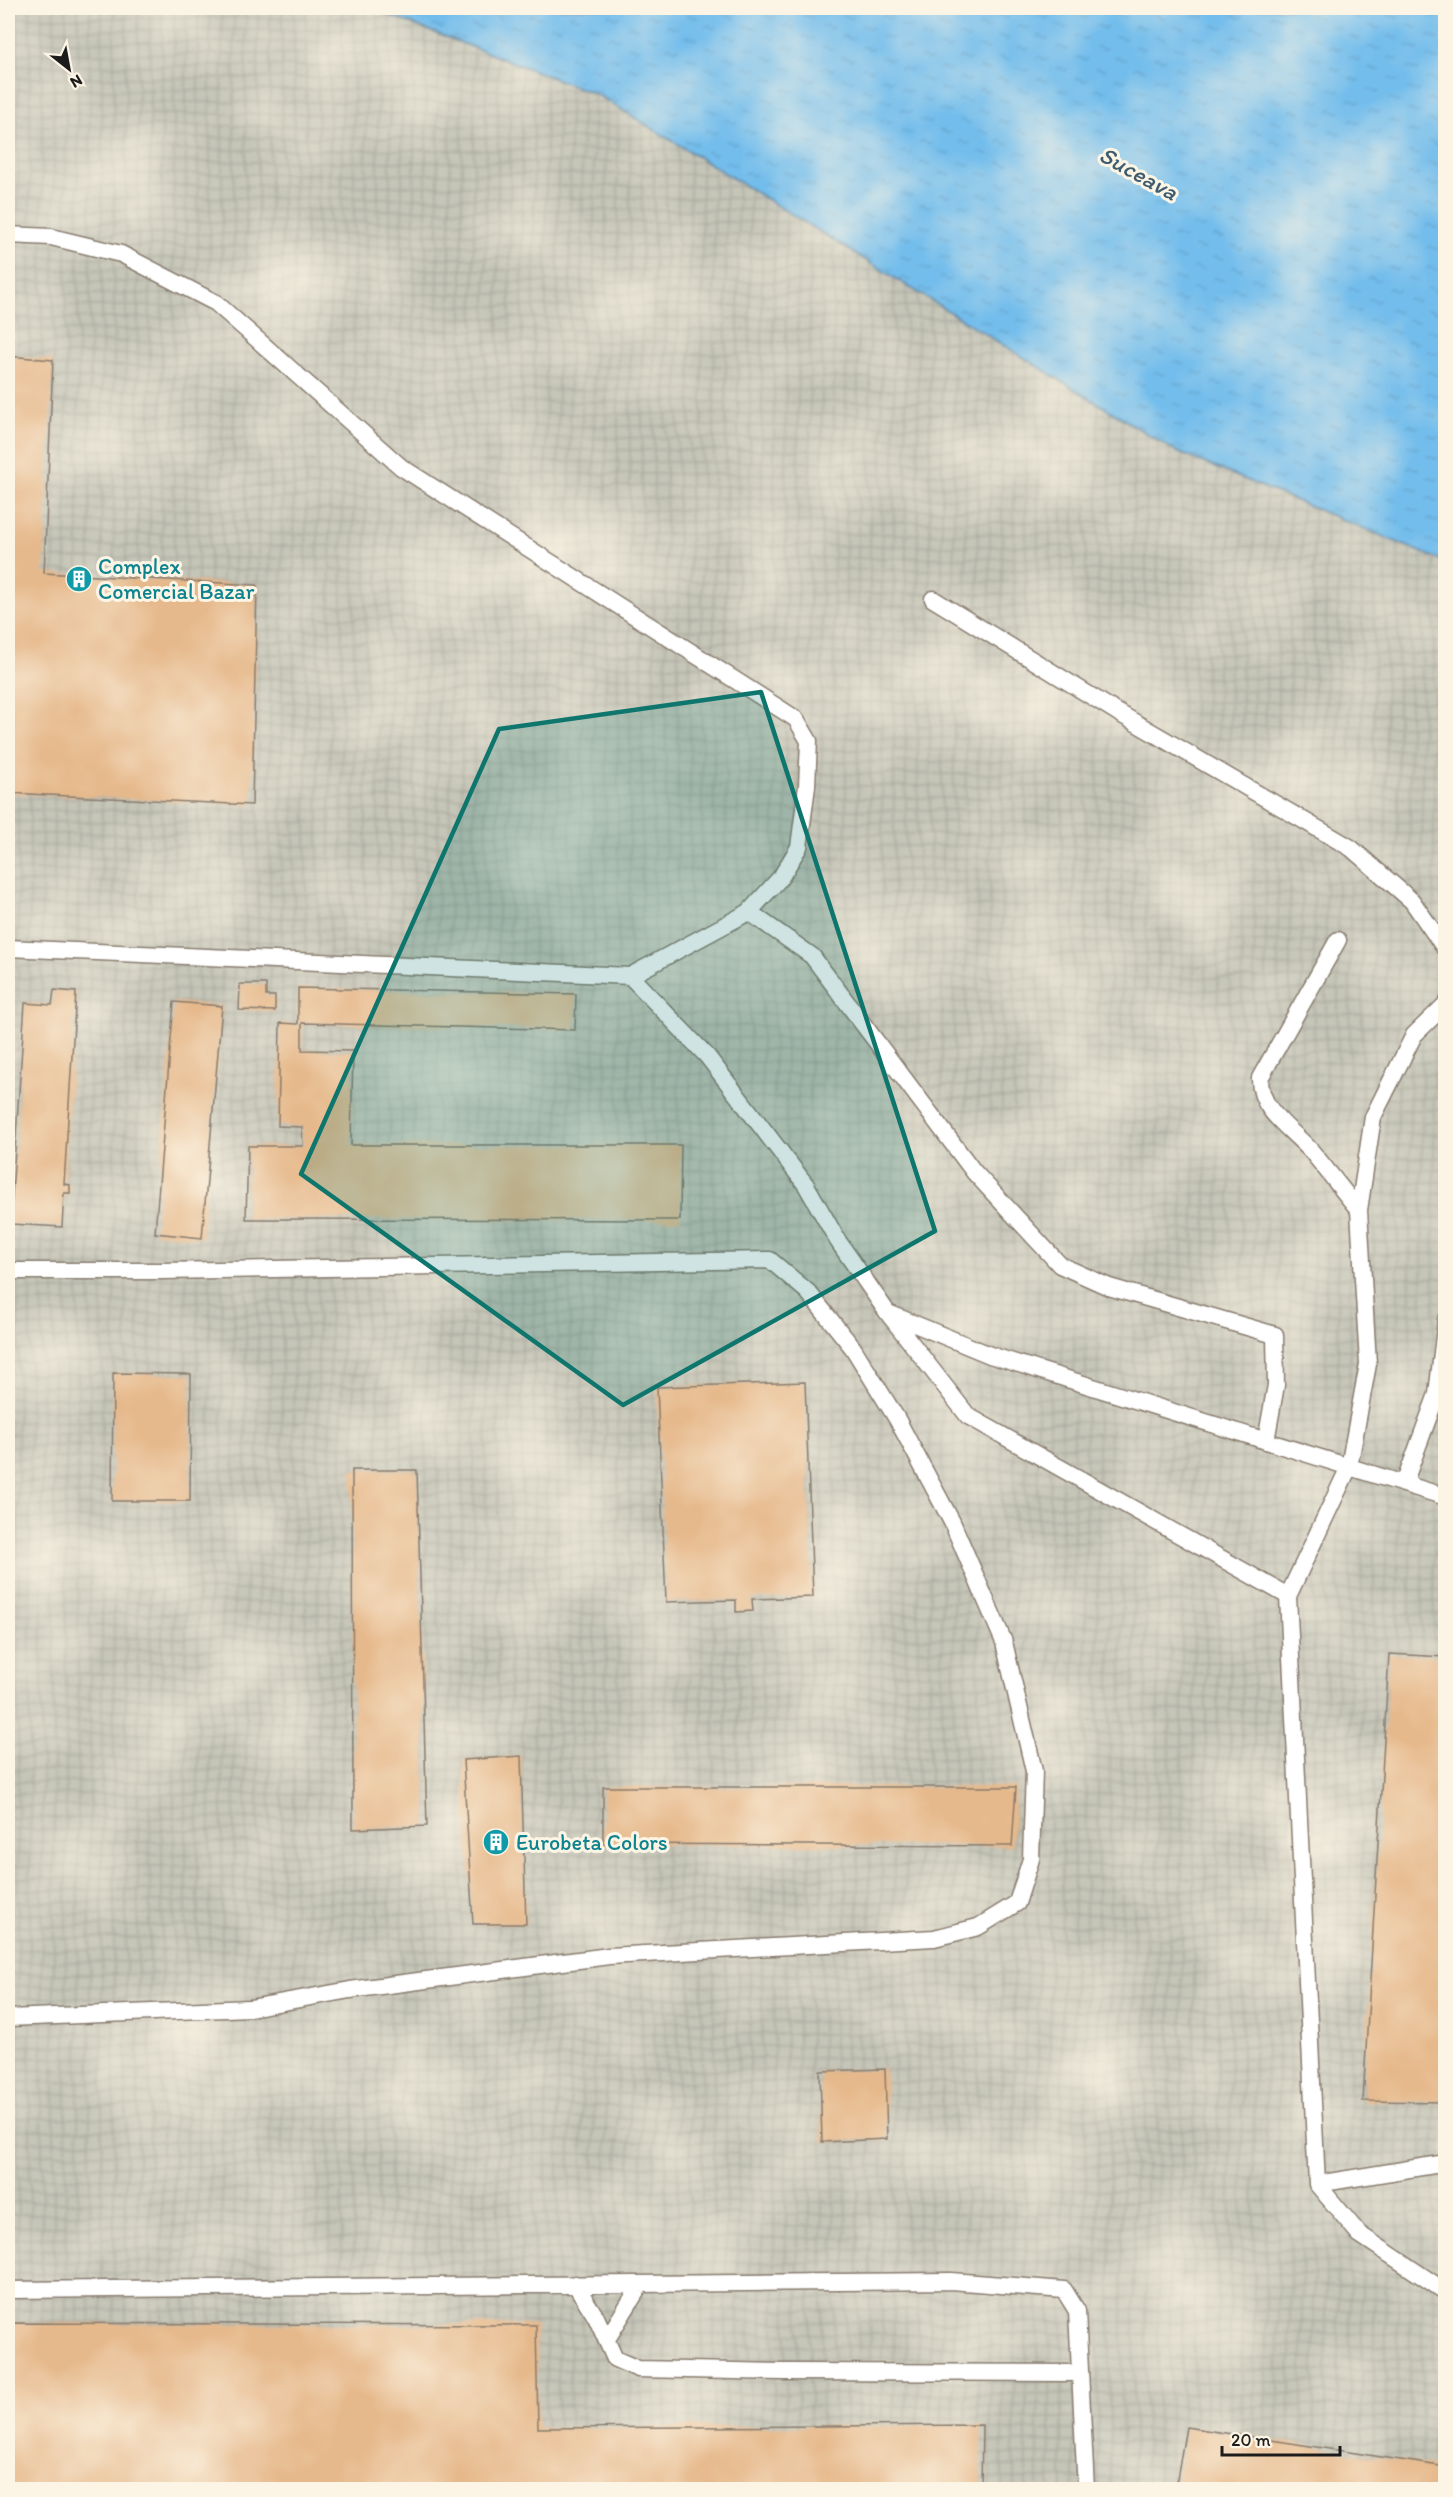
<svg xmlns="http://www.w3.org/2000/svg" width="1453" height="2497" viewBox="0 0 1453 2497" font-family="Itim,sans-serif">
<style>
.industrial{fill:url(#industrial-grid)}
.water{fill:url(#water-ripples);stroke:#486c84;stroke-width:1.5}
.building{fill:#e6b98c}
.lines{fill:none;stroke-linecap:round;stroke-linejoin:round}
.service-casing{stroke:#887c6e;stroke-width:19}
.service{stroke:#fff;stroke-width:16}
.marked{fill:#0f766e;fill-opacity:0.2;stroke:#0f766e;stroke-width:4.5;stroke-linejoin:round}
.labels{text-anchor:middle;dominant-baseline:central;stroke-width:6;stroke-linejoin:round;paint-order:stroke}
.culture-label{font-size:22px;fill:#0d838f;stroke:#fcf5e5;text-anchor:start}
.water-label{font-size:24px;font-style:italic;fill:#3f5c6f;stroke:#fcf5e5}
</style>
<defs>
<pattern id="industrial-grid" width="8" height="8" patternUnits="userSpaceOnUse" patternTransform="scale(1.5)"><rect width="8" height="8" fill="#c5c5b8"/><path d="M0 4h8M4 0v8" fill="none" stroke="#a9a99e"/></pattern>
<pattern id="water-ripples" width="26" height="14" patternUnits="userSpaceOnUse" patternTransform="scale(1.5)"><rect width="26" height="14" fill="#73bdec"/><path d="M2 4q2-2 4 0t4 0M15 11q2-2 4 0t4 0" fill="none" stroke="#63a2ca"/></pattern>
</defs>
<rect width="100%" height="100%" fill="#fcf5e5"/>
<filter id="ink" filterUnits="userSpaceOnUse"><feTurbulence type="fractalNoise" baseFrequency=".0167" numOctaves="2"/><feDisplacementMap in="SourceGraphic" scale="12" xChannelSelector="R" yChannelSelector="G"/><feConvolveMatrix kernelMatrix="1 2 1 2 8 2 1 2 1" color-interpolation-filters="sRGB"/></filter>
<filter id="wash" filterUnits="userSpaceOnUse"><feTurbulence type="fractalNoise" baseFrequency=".008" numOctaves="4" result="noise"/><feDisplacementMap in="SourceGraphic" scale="24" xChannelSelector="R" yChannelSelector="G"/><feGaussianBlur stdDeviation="1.35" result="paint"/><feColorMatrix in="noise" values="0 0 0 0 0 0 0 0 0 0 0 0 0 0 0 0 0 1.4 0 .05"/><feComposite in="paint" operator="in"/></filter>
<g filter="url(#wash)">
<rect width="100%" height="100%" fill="#f5dcbf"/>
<path class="industrial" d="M8,8H370L598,95L1175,451L1445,562V2489L8,2490Z"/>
<path class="water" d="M370,8H1445V562L1175,451L598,95Z"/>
<g id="blocks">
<path class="building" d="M8,356L53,360L44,573L257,585L252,805L8,793Z
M240,984H266V996H275V1011L239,1010Z
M298,988L576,994L575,1030L302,1023V1050L353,1051L351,1145H681L680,1220L246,1219L248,1146H303L302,1127L278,1126L280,1023L298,1024Z
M54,990L76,992L64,1184L70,1185V1193H64L62,1227L10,1224L25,1003L52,1005Z
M174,1002L222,1006L202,1238L155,1233Z
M113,1373L191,1374L190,1501H112Z
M805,1382L813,1597L752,1599L753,1611L736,1612V1600L666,1602L657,1387Z
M352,1470H417L427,1826L353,1829Z
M1389,1654L1446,1657V2102L1363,2101Z
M521,1756L526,1924H473L463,1760Z
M603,1787H1016L1012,1846L603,1844Z
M885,2069L887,2139L822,2142L820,2071Z
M8,2323L536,2325L538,2428L982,2425L981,2490H8Z
M1186,2427L1446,2467V2490H1175Z"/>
</g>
</g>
<g filter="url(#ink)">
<use href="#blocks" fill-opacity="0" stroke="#887c6e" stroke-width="1.5"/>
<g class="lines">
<defs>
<path id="service" d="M8,235L51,237L121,254L216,303L401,467L796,719L809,741L807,786L799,847L781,877L749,912L630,976
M933,599L1117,712L1351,848L1412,901L1446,950
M749,912L812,956L974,1172L1060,1265L1109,1287L1275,1335L1276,1385L1266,1441
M1338,940L1260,1078C1259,1111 1292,1129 1312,1152C1328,1171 1343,1191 1359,1210
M8,948L630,976L707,1056L806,1185L838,1241L887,1312L968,1416L1288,1596L1317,2184L1359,2234L1446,2292
M8,1271H162L770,1260L808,1292L853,1348L897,1419L952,1522L1004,1642L1034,1771L1031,1859L1017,1903L978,1927L934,1938L609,1956L350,1990L250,2008L8,2018
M888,1313L990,1355L1446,1497
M1446,1320L1437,1394L1446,1395
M1404,1484L1437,1394
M1288,1596L1349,1467L1368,1364L1359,1210L1373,1117L1414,1035L1446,1004
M1317,2184L1446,2163
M575,2284L596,2317L615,2359L638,2369L784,2372L1080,2373
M8,2290L951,2281L1064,2290L1077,2311L1086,2490
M607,2339L641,2284"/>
</defs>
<use href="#service" class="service-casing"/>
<use href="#service" class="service"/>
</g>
</g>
<path class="marked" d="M761,692L935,1231L623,1405L301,1174L499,729Z"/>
<defs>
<symbol id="building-disc" viewBox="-11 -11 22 22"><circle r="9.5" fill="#0f9aa8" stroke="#fcf5e5"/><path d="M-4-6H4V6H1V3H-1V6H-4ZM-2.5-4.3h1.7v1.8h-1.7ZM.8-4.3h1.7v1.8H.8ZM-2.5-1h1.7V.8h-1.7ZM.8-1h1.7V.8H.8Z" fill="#fff"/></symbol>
</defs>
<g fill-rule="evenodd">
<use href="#building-disc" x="64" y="564" width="30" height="30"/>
<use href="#building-disc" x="481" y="1827" width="30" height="30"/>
</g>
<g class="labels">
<g class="culture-label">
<text x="98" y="566">Complex<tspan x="98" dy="25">Comercial Bazar</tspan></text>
<text x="516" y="1842">Eurobeta Colors</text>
</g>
<g class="water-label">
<text transform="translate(1139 173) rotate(29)">Suceava</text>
</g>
</g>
<rect width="1453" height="2497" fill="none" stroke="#fcf5e5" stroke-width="30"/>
<g transform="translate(69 69) rotate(149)" stroke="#fcf5e5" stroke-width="4.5" paint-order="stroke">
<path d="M0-4.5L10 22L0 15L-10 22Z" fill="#1c1c1c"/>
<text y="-9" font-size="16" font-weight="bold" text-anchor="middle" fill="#1c1c1c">N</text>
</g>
<path d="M1222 2446v9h118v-9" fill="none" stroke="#1c1c1c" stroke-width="3"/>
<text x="1231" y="2446" font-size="18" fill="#1c1c1c" stroke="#fcf5e5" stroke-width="4.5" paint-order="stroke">20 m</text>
</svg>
